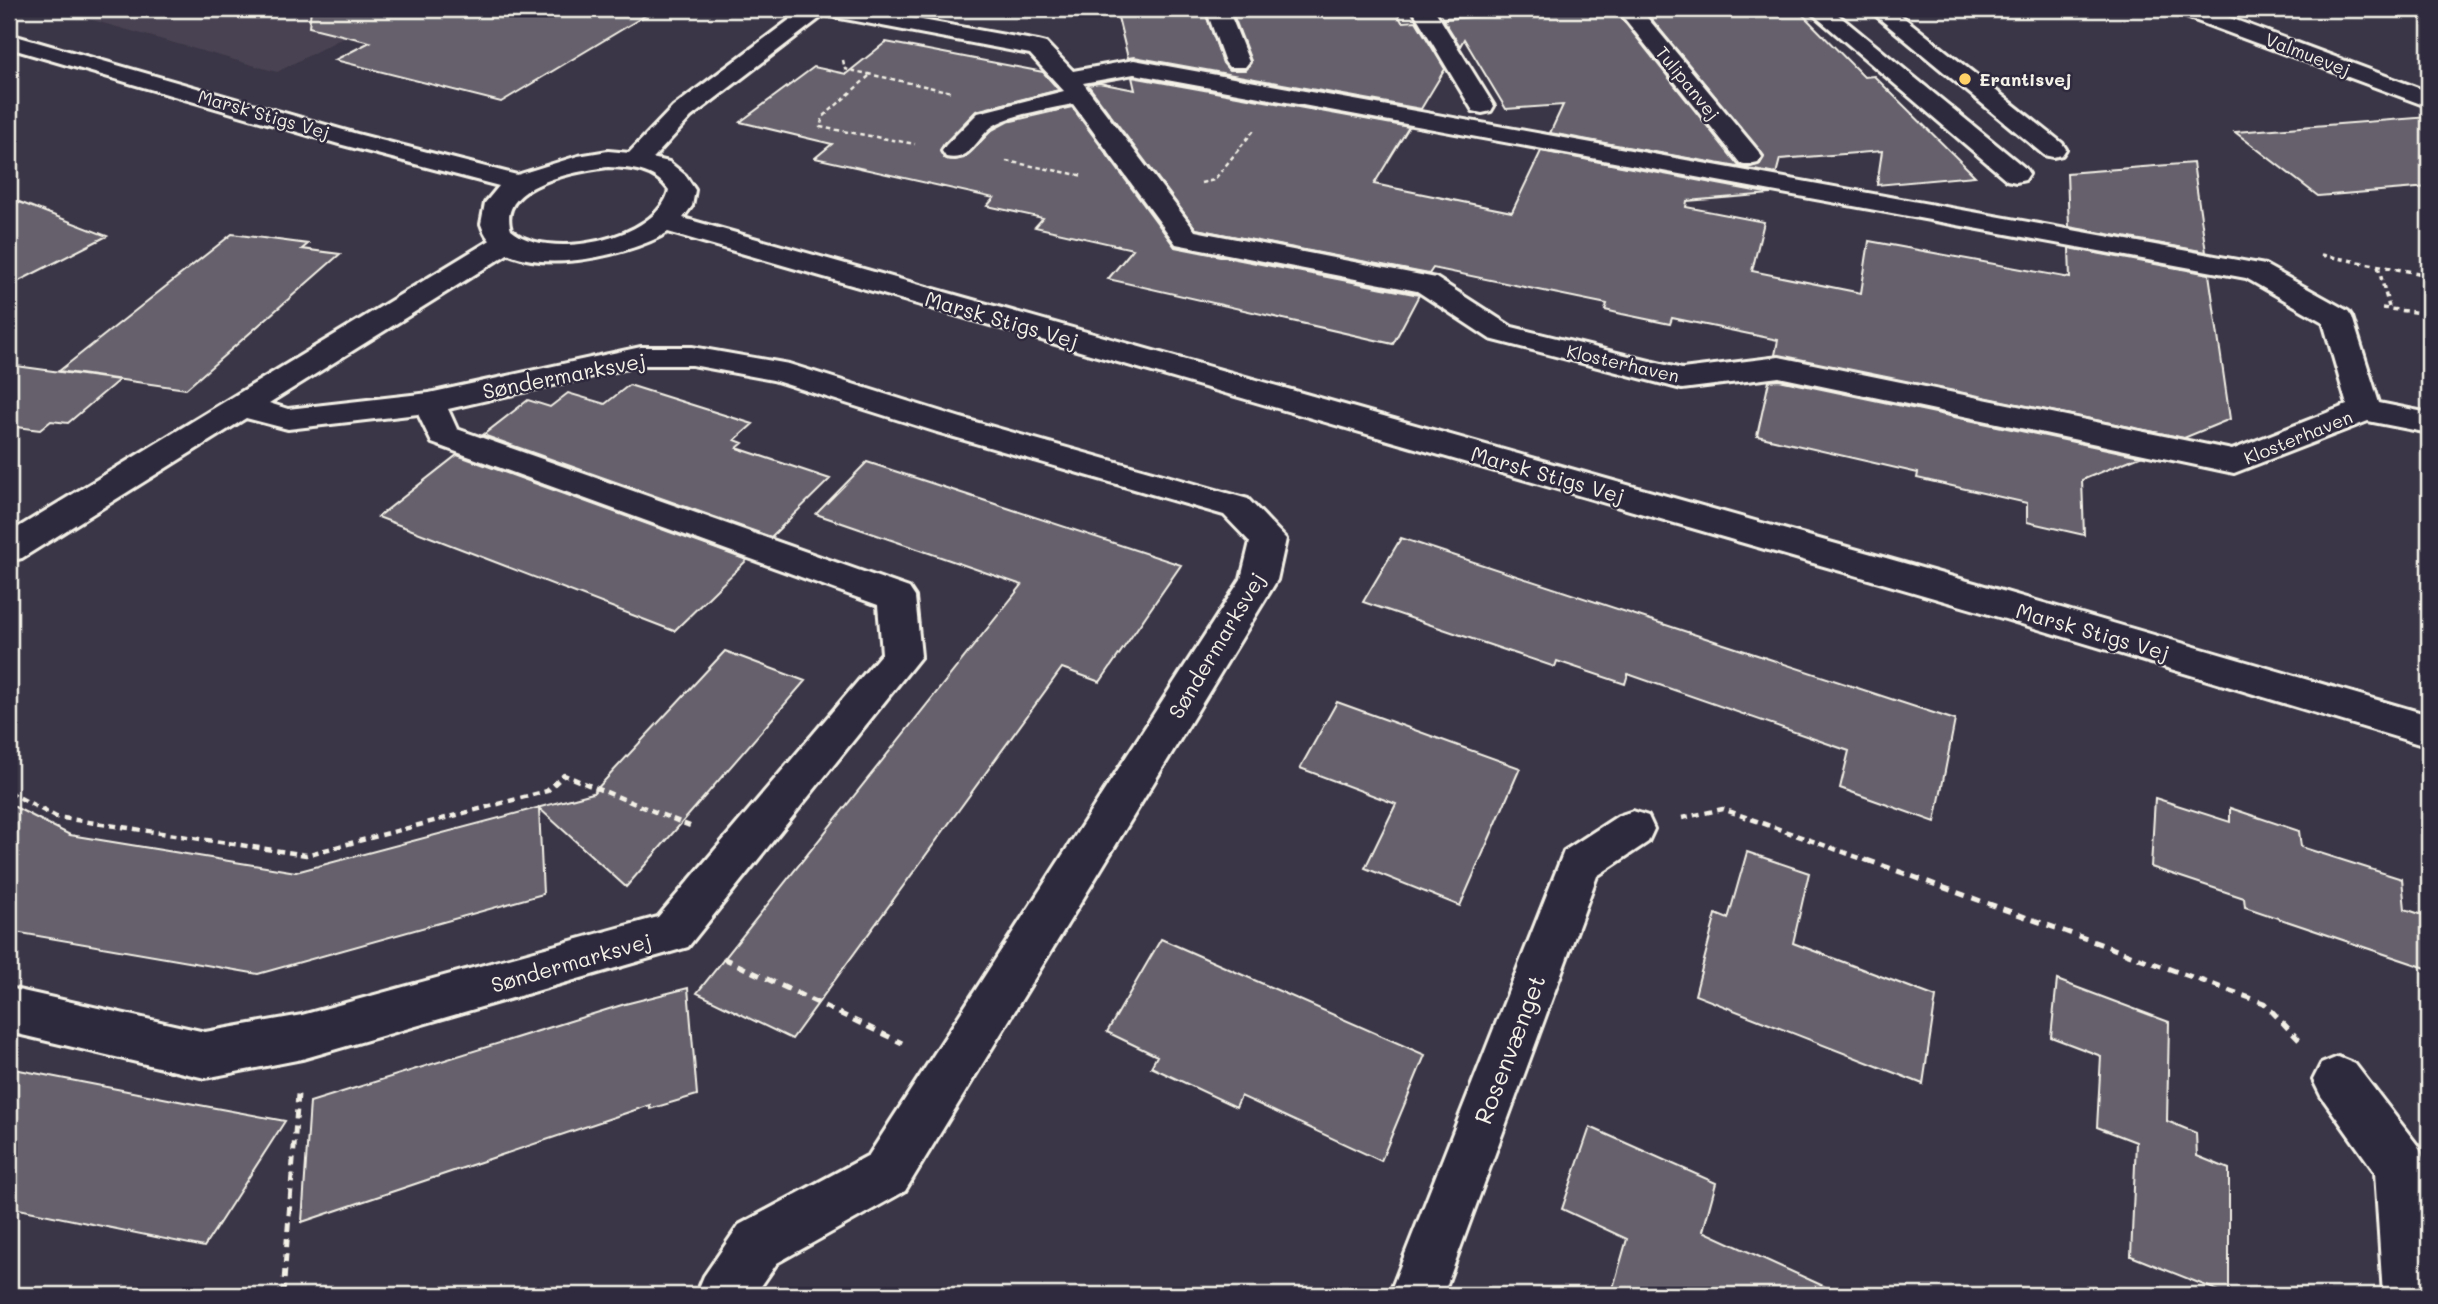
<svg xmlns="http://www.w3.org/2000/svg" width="2438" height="1304" viewBox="0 0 2438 1304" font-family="Mali,sans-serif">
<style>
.built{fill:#484352}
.building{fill:#65616c;stroke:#f4f1e8;stroke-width:2}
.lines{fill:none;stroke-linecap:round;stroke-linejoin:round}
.minor-casing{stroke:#f4f1e8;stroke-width:6}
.tertiary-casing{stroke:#f4f1e8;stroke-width:6}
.path-far3{stroke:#f4f1e8;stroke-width:2.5;stroke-dasharray:4.5 3.5;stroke-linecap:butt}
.path-far2{stroke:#f4f1e8;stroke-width:3.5;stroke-dasharray:5 4.5;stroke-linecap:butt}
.path-far1{stroke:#f4f1e8;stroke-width:4.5;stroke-dasharray:7 5;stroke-linecap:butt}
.path{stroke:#f4f1e8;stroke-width:5;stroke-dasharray:9 7;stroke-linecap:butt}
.minor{fill:#2f2a3d;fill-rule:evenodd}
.tertiary{fill:#2f2a3d;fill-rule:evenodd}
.poi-dot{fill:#ffd166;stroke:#2f2a3d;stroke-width:2.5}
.labels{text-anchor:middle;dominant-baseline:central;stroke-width:5;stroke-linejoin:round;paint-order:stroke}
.far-street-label{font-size:18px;fill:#f4f1e8;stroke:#2f2a3d}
.far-poi-label{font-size:18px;font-weight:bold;fill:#f4f1e8;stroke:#2f2a3d;text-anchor:start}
.street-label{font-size:21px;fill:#f4f1e8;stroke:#2f2a3d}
.near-street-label{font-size:24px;fill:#f4f1e8;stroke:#2f2a3d}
</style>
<rect width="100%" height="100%" fill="#3b3647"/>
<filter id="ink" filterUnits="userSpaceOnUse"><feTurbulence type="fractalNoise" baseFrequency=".0143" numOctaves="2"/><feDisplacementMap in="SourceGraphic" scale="14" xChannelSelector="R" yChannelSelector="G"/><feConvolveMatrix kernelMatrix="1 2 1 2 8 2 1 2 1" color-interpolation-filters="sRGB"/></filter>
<g filter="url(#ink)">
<path class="built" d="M53,9H398L277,72Z"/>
<path class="building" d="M311,9H656L501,102L335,60L370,42L309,27Z
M1116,9H1204L1223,63L1229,70H1245L1251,61L1231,9H1395L1402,22L1416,21L1445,69L1421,109L1134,57L1128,58Z
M1525,9H1614L1738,165L1748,168L1760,164L1764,156L1643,9H1797L1864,77L1874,76L1975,176L1877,185L1882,151L1780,159L1776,174L1550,133L1563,105L1506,109L1464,39L1460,46L1443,19L1528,13Z
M886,42L1043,72L1059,90L976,111L944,144L940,150L944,158L955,160L964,158L992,130L1007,122L1072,107L1175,247L1419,295L1393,344L1108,279L1133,249L1035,227L1043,218L987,206L994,198L815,158L832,144L740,122L814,67L846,74Z
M1132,77L1409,127L1374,184L1512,212L1541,151L1771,194L1687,201L1686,207L1764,222L1752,271L1861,293L1869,241L2070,278L2069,248L2209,274L2230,419L2184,438L1775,355L1778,340L1672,318L1670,324L1622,314L1605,310L1607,304L1433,268L1429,274L1196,229L1088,85L1099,83L1135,90Z
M2429,117V187L2318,196L2235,132Z
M2193,163L2206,252L2069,227L2067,173Z
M9,198L107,236L9,286Z
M232,234L308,244L302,249L340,254L186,389L59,371Z
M9,365L119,380L68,423L51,421L40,430L9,426Z
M1779,380L2140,456L2082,480L2084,535L2027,522V503L1917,478L1918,473L1757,436L1769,381Z
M629,385L753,424L735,440L743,443L737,448L830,479L771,537L483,435L528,400L550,407L568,393L605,404Z
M457,455L747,560L674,631L378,517Z
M867,462L1181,565L1100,682L1062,668L792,1039L697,993L1022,585L816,514Z
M1401,538L1955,720L1935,822L1840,788L1849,751L1628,674L1625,684L1557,661L1555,667L1363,602Z
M725,651L805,681L626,887L539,808L543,894L258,974L9,931V804L70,835L296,872L593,793Z
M1337,702L1520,768L1460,906L1365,868L1396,804L1300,768Z
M2155,798L2230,822V808L2299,831L2301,847L2402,879L2405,909L2429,917V969L2245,907L2244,898L2151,867Z
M1747,852L1809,873L1793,943L1936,997L1923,1084L1695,995L1716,914L1728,919Z
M1161,939L1425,1055L1381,1161L1241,1096L1236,1107L1151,1067L1157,1056L1107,1032Z
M2057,980L2169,1022L2167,1121L2196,1133L2197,1156L2229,1169V1295L2131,1256L2136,1142L2097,1127L2101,1056L2051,1037Z
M688,988L697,1095L650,1109V1105L302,1222L310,1102L625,1004Z
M9,1068L194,1104L285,1121L204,1247L9,1207Z
M1590,1127L1716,1183L1703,1231L1843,1295H1611L1627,1239L1562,1209Z"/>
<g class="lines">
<defs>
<path id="minor" d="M804,9H861L1038,41L1046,43L1073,71L1134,60L2265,265L2348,311L2352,317L2379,403L2429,413V433L2368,421L2234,473L1779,377L1682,389L1490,339L1417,291L1176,244L1073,104C1050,109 1018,113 998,123C977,133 973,163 946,157L942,151L946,145L978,113L1064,91L1030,54L824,15L691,117L645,167L636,169L627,167L623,161L627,155L673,107ZM1134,74L2246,278L2323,322L2347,405L2232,450L1779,357L1682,369L1512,327L1436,278L1195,231L1083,83Z
M1206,9H1228L1249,62L1245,67H1229L1225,62Z
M1412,9H1434L1494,106L1491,111L1482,113L1473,111Z
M1617,9H1640L1758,151L1762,157L1758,163L1749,165L1740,163Z
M1807,9H1831L2025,168L2029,174L2025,180L2016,182L2007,180Z
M1868,9H1893L2062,143L2066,149L2062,155L2053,157L2044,155Z
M2175,9H2206L2429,92V107L2178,14Z
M507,234L517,236L521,242L517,248L269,403L288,409L429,393L641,347H692L789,364L961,418L1248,499L1286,539L1277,580L905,1191L777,1263L755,1295H696L704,1276L739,1225L869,1155L1241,579L1250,542L1224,515L937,432L773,380L692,365H641L448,409L457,429L909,588L915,597L921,656L688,947L302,1059L205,1078L9,1032V988L205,1032L302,1015L658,917L882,653L878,605L432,443L418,414L288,429L246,418L22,558L9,561V533L497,236Z
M1633,811L1648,816L1654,829L1648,842L1597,876L1443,1295H1389L1564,851L1618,816Z
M2338,1057L2355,1064L2418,1146L2426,1164L2429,1205V1295H2383L2375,1172L2321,1096L2313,1080L2321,1064Z"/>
<path id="tertiary" d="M9,34L357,134L517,175L578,156L608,151L630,153L669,162L685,175L695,190L692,206L683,218L1978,584L2429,715V747L1972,609L668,232C629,257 500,287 481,224L485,203L499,186L339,144L9,48ZM608,167C631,168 654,169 669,190C658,240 547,262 511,230C496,184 578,171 608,167Z"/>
</defs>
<use href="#minor" class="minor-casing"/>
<use href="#tertiary" class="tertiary-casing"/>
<path class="path-far3" d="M843,60L845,69L952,92
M869,76L823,117L820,127L915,144
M1006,161L1084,176
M1201,183L1214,180L1255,129"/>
<path class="path-far2" d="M2321,255L2429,275
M2378,266L2389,307
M2382,308L2429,314"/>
<path class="path-far1" d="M9,792L56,817L306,855L547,791L564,775L690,826
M1682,818L1723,809L1871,862"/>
<path class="path" d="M1867,860L2264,1003L2301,1042
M723,958L902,1043
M283,1295L298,1094"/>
<use href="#minor" class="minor"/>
<use href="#tertiary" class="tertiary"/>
</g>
</g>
<circle class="poi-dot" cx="1965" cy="79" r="7"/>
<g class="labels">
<g class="far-street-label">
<text transform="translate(2308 54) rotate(21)">Valmuevej</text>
<text transform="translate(1688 83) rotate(51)">Tulipanvej</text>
<text transform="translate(264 114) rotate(16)">Marsk Stigs Vej</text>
<text transform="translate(1623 363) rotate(13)">Klosterhaven</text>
<text transform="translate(2298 437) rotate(-22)">Klosterhaven</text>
</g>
<g class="far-poi-label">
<text x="1979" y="79">Erantisvej</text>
</g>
<g class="street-label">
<text transform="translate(1002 319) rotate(16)">Marsk Stigs Vej</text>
<text transform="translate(564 375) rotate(-11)">Søndermarksvej</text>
<text transform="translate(1548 474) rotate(16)">Marsk Stigs Vej</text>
<text transform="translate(2093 631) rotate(16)">Marsk Stigs Vej</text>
<text transform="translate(1216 645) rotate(-59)">Søndermarksvej</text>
<text transform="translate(571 962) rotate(-16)">Søndermarksvej</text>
</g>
<g class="near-street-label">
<text transform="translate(1509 1049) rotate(-69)">Rosenvænget</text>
</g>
</g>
<rect width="2438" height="1304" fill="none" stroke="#2f2a3d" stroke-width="35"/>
<rect x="18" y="18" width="2403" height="1269" fill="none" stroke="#f4f1e8" stroke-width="2.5" filter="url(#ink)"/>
</svg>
